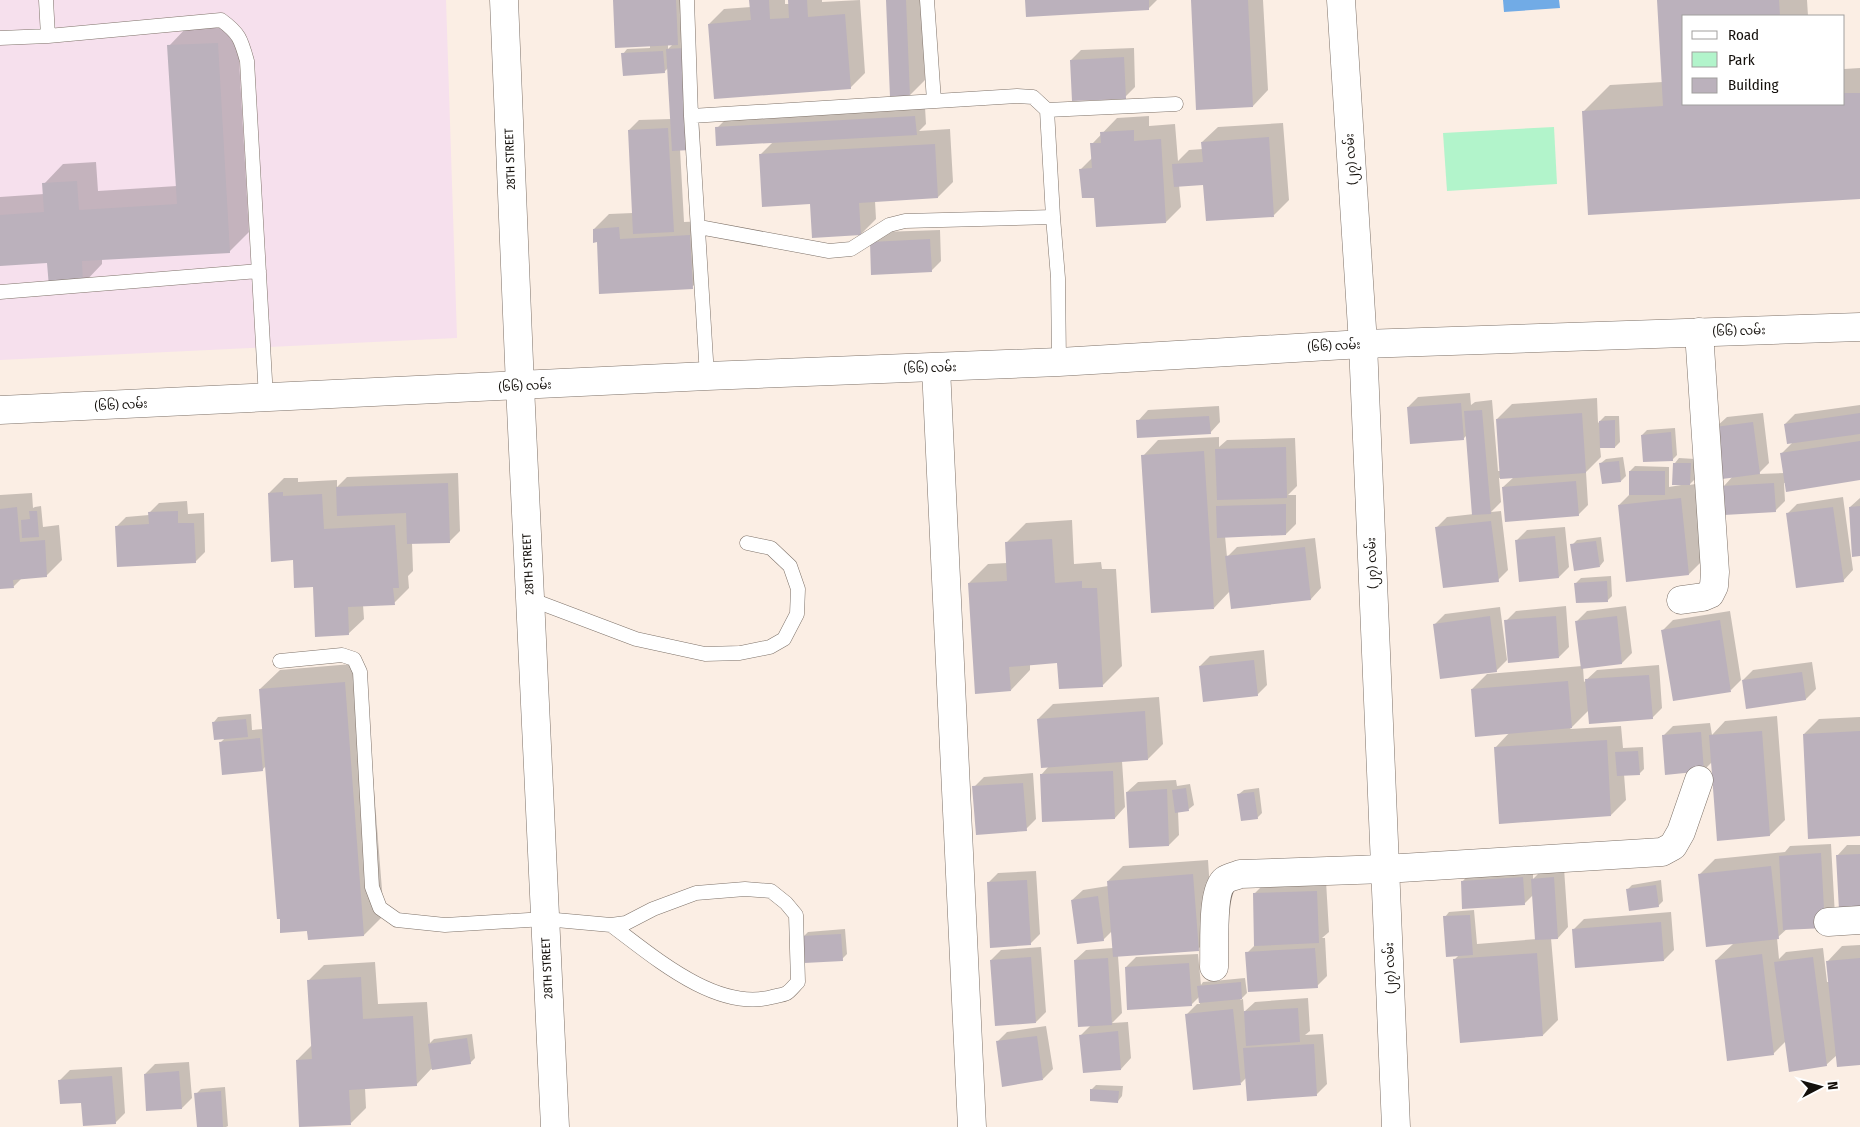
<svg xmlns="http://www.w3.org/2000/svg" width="1860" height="1127" viewBox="0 0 1860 1127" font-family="'Fira Sans Condensed','Noto Sans Myanmar',sans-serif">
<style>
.education{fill:#f6e0ed}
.green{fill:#b2f4cb}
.water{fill:#71abe6}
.shadow{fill:#0003;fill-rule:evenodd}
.building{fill:#bbb1bc}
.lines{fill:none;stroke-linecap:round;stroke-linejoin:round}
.service-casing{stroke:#7e7269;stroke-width:15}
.minor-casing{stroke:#7e7269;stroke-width:29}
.tertiary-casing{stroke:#7e7269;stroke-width:29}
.service{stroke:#fff;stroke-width:14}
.minor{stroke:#fff;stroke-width:28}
.tertiary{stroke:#fff;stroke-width:28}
.labels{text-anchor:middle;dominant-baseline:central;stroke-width:4.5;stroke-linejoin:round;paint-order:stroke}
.street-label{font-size:12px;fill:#14100c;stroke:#fff}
</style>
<rect width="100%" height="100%" fill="#fbeee4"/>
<path class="education" d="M0,0H446L457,338L0,360Z"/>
<path class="green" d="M1554,127L1557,184L1447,191L1443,133Z"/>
<path class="water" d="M1503,0H1559L1560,8L1504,12Z"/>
<path class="shadow" d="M614,0H691L700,139L689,149H680L684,222L705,221L707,272L692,287L598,241L594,229L609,214L633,213L629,130L639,120L671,119L669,67L664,72L623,54L627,49L650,48V45ZM668,44H673L668,49Z
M750,0H785V4H789V0H822V2L860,0L865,73L850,88L709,24L724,9L751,7Z
M887,0H922L925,80L910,95Z
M1026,0H1157L1149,8Z
M1192,0H1263L1268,90L1253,106Z
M1658,0H1807L1808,16H1684V104H1844V69L1860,68V197L1583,112L1610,85L1663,82Z
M237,24L249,232L229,252L102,259V264L83,284L48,262L0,265V197L44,194V184L63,164L96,162L98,191L177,186L169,46L188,26Z
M1134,48L1135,87L1125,97L1071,60L1081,50Z
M925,107L926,124L919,131L950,129L953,182L938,197L875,201L876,219L861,234L812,203L760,155L774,141L717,128L727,118Z
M1149,116V126L1175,124L1178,161L1189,150L1203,149L1202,142L1218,127L1283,123L1289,200L1274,215L1205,183L1179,185L1181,207L1166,222L1095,197L1081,169L1093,157L1092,144L1117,118Z
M940,230L941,261L931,271L871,242L881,232Z
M1470,393L1471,405L1475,402L1492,400L1498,471H1500L1497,419L1512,404L1597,398L1598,423L1605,416H1619L1620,442L1615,447H1600L1601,457L1586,472L1588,505L1578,515L1503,487L1514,477L1499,478L1501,502L1491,512L1501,511L1508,570L1498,580L1436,528L1447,517L1474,514L1467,435L1463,439L1408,407L1418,397Z
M1860,405V479L1784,483L1785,501L1775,511L1724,486L1733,476L1716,427L1727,417L1763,413L1769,463L1758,474L1785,473L1781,454L1793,442L1785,424L1795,414Z
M1219,406L1220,422L1210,433L1138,421L1148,410Z
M1675,428L1677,455L1672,460L1642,435L1647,430Z
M1219,437V447L1227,440L1295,438L1297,486L1288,495H1296V524L1286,534L1225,536L1227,557L1237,547L1315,538L1321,588L1311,599L1230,591L1214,608L1143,456L1158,440Z
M1623,457L1626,476L1621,481L1601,463L1606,459Z
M1679,458L1695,459V479L1689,485L1696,484L1704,559L1689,574L1627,580L1619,505L1630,494V471L1635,466L1669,467V487L1681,485L1675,463Z
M458,473L460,531L450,541L412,543L413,571L408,576L409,588L394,603L363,605L364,619L348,634L294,559L269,493L284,478H298V482L337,480V487L347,477Z
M32,493L33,508L35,507L41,506L43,527L59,525L62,560L47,575L22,578L14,586L0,587V495Z
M1843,497L1853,570L1843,581L1787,514L1797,504Z
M1860,498V555L1850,507Z
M187,501L188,514L204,513L205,552L195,562L116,527L126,517L149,515V513L159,503Z
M1072,520L1074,564L1101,562L1102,569H1116L1122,666L1103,685L1058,662L1030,664V670L1011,690L969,583L988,564L1007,563L1006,543L1026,523Z
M1565,527L1569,567L1559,577L1520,581L1517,540L1527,530Z
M1601,537L1604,561L1600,566L1572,545L1577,540Z
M1611,576L1612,596L1608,600L1576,583L1581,578Z
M1566,606L1569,647L1559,657L1506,621L1516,611Z
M1626,606L1632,653L1622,663L1583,667L1584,682L1597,670L1659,665L1662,708L1652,718L1589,710L1570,729L1621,726L1623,748L1643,747L1644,769L1639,774H1624L1626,800L1611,815L1495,748L1510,732L1472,689L1487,674L1582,666L1577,621L1587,611Z
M1500,607L1507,660L1496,671L1435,624L1445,614Z
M1730,611L1741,680L1731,690L1663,630L1673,620Z
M1264,650L1267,685L1257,695L1200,666L1210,656Z
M1812,662L1816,689L1806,699L1743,680L1753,670Z
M364,663L384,915L364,935L309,939L266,766L262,770L220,743L225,738L214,722L218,717L251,714L252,730L263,729L260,689L280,670Z
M1159,697L1163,744L1148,759L1122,761L1125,807L1115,818L1041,775L1049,766L1038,719L1053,704Z
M1777,716L1785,820L1770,835L1718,839L1712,762L1704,770L1663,736L1673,726L1710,723L1712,735L1725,721Z
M1860,717V835L1804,734L1819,719Z
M1033,773L1036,819L1026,829L974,787L984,777Z
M1176,780L1177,786L1190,784L1194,805L1189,809L1178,811L1179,835L1169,845L1127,792L1138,782Z
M1259,788L1262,813L1257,818L1239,794L1244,790Z
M1831,844L1835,916L1788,928L1777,938L1779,959L1786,952L1823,948L1827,982H1829L1827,962L1842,946L1860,945V1063L1837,1055L1826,1065L1786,1041L1773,1054L1716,960L1734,943L1700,874L1715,859L1785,852L1790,846Z
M1847,845H1860V908L1837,856Z
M1208,860L1213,934L1198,949L1118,956L1122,1013L1112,1023L1128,1022L1131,1058L1121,1069L1081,1035L1091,1025L1075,960L1086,950L1113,948L1112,931L1103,940L1072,900L1083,890L1108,886V881L1123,866Z
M1533,867V879L1543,869L1564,868L1568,927L1558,938H1551L1558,1020L1543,1035L1454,960L1460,954L1445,917L1449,912L1474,910L1477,944L1537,939L1533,895L1524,904L1462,882L1472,871Z
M1036,871L1040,934L1030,944L988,883L998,873Z
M1661,880L1663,901L1658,906L1627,890L1632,885Z
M1326,881L1329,932L1322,938H1325L1327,976L1317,986L1247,953L1256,944L1254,894L1264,884Z
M1671,912L1674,950L1664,960L1574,929L1584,919Z
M845,929L847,954L842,959L803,937L808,932Z
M1041,947L1046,1012L1036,1022L991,960L1001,950Z
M1198,954L1201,985L1203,982L1245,978L1247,993L1240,1000L1243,999L1244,1012L1255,1002L1308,998L1310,1031L1305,1035L1323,1034L1327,1084L1317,1094L1247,1077L1241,1083L1187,1014L1197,1004H1200L1199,997L1191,1005L1126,967L1136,957Z
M375,962L378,1004L427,1002L430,1043L434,1039L472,1034L475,1058L470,1063L431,1069L416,1085L365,1088L366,1108L351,1123L297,1060L312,1045L309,980L324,965Z
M1046,1026L1053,1069L1043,1079L997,1042L1007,1032Z
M189,1062L192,1098L182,1108L145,1074L155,1064Z
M122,1067L125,1113L115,1123L82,1102L60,1080L70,1070Z
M1096,1085L1123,1086L1122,1096L1118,1101L1091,1090Z
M225,1087L228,1126L226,1127H198L196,1094L201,1089Z"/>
<path class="building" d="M613,0H676L678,45L615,48Z
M749,0H769L770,19L789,18L788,0H807L808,17L845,14L851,89L714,99L708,24L751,20Z
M886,0H906L910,96L890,97Z
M1025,0H1149V10L1026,17Z
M1191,0H1248L1253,107L1196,110Z
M1657,0H1779L1780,16H1684V104H1844V93H1860V199L1588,215L1582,111L1663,106Z
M218,43L230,253L82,261L83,285L49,287L47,263L0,266V215L44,212L42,183L77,181L79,210L177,204L167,45Z
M684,48L690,150L672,151L666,49Z
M663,51L665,73L623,76L621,53Z
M1124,57L1126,99L1072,101L1070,60Z
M915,116L917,135L716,146L715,127Z
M668,128L674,232L633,234L628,130Z
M1134,130V141L1161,139L1166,223L1096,227L1094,198H1082L1079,169L1092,168L1090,143H1101L1100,132Z
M1269,137L1274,217L1206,221L1203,185L1174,187L1172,164L1203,162L1201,142Z
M935,144L938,198L859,203L861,235L812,238L810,204L762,207L759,154Z
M619,227L620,239L690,235L693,289L599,294L597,242L593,243V229Z
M930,239L932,272L871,275L870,242Z
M1461,403L1464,440L1410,444L1407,407Z
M1482,410L1491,514L1472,515L1464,411Z
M1582,413L1586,473L1500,479L1496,419Z
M1860,413V434L1787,444L1784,424Z
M1209,416L1211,434L1137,438L1136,420Z
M1615,420V448H1600L1599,421Z
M1753,422L1760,474L1722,479L1715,427Z
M1671,432L1673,461L1643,462L1641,435Z
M1860,441V480L1786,492L1780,453Z
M1286,447L1287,498L1217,500L1215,449Z
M1204,451L1214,609L1151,613L1141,455Z
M1619,461L1621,482L1602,484L1599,463Z
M1673,463H1691L1690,485H1672Z
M1629,471H1665V495H1629Z
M1576,481L1579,516L1505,522L1502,487Z
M448,483L450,543L407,544L406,513L337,516L336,487Z
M1774,483L1776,512L1724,515L1722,486Z
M283,492V496L322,494L324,529L395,525L399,588H393L395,605L348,607L349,635L315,637L313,587L294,588L293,560L271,562L268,493Z
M1681,498L1689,575L1626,582L1618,505Z
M1286,504V535L1217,538L1216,506Z
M1860,506V556L1852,557L1849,507Z
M17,507L20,542L45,540L47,577L13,580L14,588L0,589V509Z
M1833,507L1844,582L1796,588L1786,513Z
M29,511H37L39,537L22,538L21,520L30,519Z
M178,511V523H194L196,563L117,567L115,526L149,524L148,512Z
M1491,521L1499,582L1443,588L1435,527Z
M1555,536L1559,578L1519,582L1515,540Z
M1052,539L1055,583L1082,581V588H1097L1103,687L1059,689L1057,663L1009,667L1011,691L975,694L968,583L1007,581L1005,542Z
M1596,541L1600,567L1574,571L1570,544Z
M1305,547L1311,600L1231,609L1225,556Z
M1607,581L1608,602L1576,603L1574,583Z
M1490,616L1497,672L1440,679L1433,624Z
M1556,616L1559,658L1508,663L1504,620Z
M1617,616L1622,664L1581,669L1575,621Z
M1720,620L1731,692L1673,701L1661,630Z
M1254,660L1258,696L1203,702L1199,666Z
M1802,672L1806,700L1746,709L1742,680Z
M1649,675L1653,719L1589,724L1585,679Z
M1568,681L1572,728L1475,737L1471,689Z
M345,682L364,936L308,940L307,931L280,933V919H277L259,689Z
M1145,711L1148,760L1041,768L1037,719Z
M246,719L248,737L214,740L212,722Z
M1762,731L1770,836L1717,841L1709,735Z
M1860,731V836L1808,839L1803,734Z
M1701,732L1704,771L1665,775L1662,735Z
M260,738L263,771L222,775L219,742Z
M1607,740L1611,816L1499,824L1494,747Z
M1638,751L1640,775L1617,776L1615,752Z
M1113,771L1115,819L1042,822L1040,774Z
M1023,783L1027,831L976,835L972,786Z
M1186,788L1189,811L1175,813L1172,790Z
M1167,789L1169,846L1129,848L1126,792Z
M1254,792L1258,819L1241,821L1237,794Z
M1821,853L1825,928L1783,930L1779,856Z
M1860,854V909L1839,910L1836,855Z
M1771,866L1779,939L1706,947L1698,874Z
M1193,874L1199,951L1113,957L1107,881Z
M1523,877L1525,905L1462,909L1461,881Z
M1554,877L1558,939L1535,940L1531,879Z
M1027,880L1031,945L990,948L987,882Z
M1656,885L1659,907L1629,911L1626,889Z
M1317,891L1319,943L1254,946L1253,893Z
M1098,896L1104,941L1077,944L1071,900Z
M1470,915L1473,955L1446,957L1443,916Z
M1661,922L1664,961L1575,968L1572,929Z
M841,934L843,961L804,963L801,936Z
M1315,948L1318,988L1248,992L1245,952Z
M1537,953L1543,1036L1460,1043L1453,959Z
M1762,954L1774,1055L1727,1061L1715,960Z
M1031,957L1036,1023L995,1026L990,960Z
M1813,957L1827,1066L1789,1072L1774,962Z
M1108,958L1112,1025L1078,1027L1074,960Z
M1860,958V1065L1837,1067L1826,961Z
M1189,963L1192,1006L1127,1010L1125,967Z
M361,977L363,1019L413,1016L417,1086L349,1090L351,1125L299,1127L296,1060L312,1059L307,980Z
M1241,982L1242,999L1199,1003L1197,986Z
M1298,1008L1300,1042L1246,1046L1244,1011Z
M1233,1009L1241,1085L1193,1090L1185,1014Z
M1118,1031L1121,1070L1083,1073L1079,1035Z
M1037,1036L1043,1080L1002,1087L996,1041Z
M467,1038L471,1064L432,1070L428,1044Z
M1314,1044L1317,1096L1247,1101L1243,1048Z
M179,1071L182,1109L146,1111L144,1074Z
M112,1076L116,1124L83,1126L81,1103L60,1104L58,1080Z
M1090,1089L1119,1091L1118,1103L1090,1101Z
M221,1091L223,1127H197L194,1093Z"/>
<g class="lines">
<defs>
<path id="service" d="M46,0L48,36
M687,0L691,116L707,376
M927,0L934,101
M0,38L48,36L221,20C239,33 241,39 247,61L266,398
M1047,110L1176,104
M691,116L1017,96L1033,97L1047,110L1053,217
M699,227L829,251L851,249L889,225L905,221L1053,217L1058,278L1059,362
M0,292L259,271
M530,599L636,639L705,654L740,653L770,647L784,639L797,614L798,589L790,566L771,548L747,543
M280,661L342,655L354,659L360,672L372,887L380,908L397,920L445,925L545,919L611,925L626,923L653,909L696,893L745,889L771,891L786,903L796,915L798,982C794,986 791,990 787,993C783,995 776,996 772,997C716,1012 653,956 611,925"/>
<path id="minor" d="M504,0L520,386L555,1127
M1341,0L1363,344L1396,1127
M936,368L972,1127
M1681,600L1703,597L1710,594L1714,586L1715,572L1699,332
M1828,922L1860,920
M1214,967C1215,949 1211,890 1225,880C1229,877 1236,876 1240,874L1385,869L1662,852L1673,846L1681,832L1699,780"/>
<path id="tertiary" d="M0,410L707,376L1059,362L1363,344L1860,327"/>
</defs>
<use href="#service" class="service-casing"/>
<use href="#minor" class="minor-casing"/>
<use href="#tertiary" class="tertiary-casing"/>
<use href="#service" class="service"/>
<use href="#minor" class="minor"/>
<use href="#tertiary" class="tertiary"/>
</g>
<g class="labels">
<g class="street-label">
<text transform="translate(510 159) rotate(-92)">28TH STREET</text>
<text transform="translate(1351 159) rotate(-94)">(၂၇) လမ်း</text>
<text transform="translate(1739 331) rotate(-2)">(၆၆) လမ်း</text>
<text transform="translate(1334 346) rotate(-3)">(၆၆) လမ်း</text>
<text transform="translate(930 368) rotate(-2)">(၆၆) လမ်း</text>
<text transform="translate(525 386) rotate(-3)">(၆၆) လမ်း</text>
<text transform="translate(121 405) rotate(-3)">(၆၆) လမ်း</text>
<text transform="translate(1372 563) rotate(-92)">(၂၇) လမ်း</text>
<text transform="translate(528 564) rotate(-93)">28TH STREET</text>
<text transform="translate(547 968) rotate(-93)">28TH STREET</text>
<text transform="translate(1390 968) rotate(-92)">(၂၇) လမ်း</text>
</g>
</g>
<rect x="1682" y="15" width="162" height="90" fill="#ffffff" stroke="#a19f9e"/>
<rect x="1692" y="31" width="25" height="8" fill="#ffffff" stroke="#a19f9e"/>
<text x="1728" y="40" font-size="15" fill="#14100c">Road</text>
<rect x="1692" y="52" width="25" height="15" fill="#b2f4cb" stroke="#a19f9e"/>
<text x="1728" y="65" font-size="15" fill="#14100c">Park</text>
<rect x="1692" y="78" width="25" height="15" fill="#bbb1bc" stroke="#a19f9e"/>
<text x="1728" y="90" font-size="15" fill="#14100c">Building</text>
<g transform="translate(1820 1087) rotate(84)" stroke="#ffffff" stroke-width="4" paint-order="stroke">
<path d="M0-4L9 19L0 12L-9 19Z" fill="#14100c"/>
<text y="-8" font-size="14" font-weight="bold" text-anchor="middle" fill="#14100c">N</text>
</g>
</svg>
